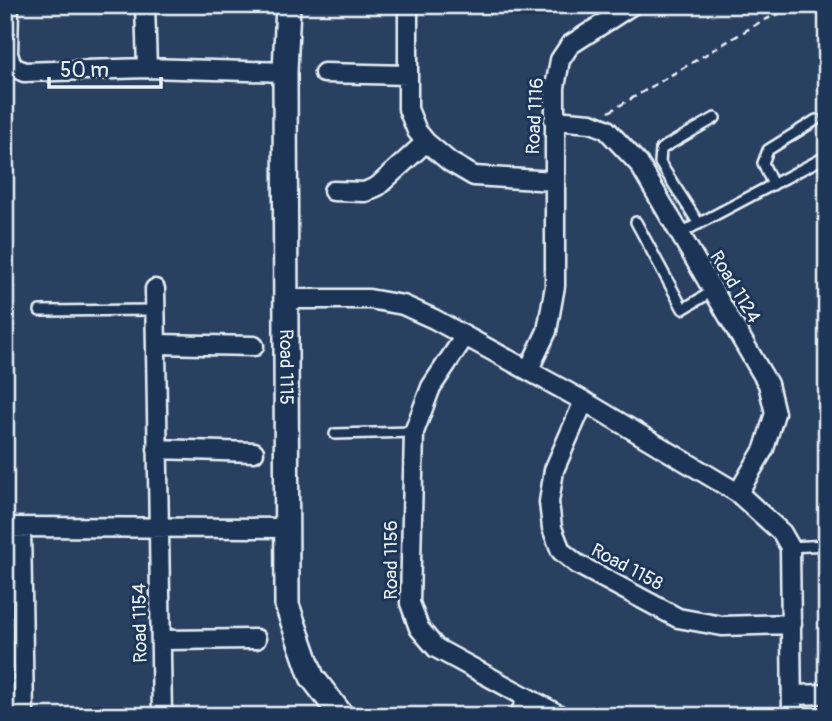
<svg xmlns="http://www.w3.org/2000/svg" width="832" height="721" viewBox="0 0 832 721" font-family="Pangolin,sans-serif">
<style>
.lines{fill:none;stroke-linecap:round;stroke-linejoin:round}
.service-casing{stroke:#e8f1f8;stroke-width:14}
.minor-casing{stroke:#e8f1f8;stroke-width:23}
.tertiary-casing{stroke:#e8f1f8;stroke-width:28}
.path{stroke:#e8f1f8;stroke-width:2.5;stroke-dasharray:7 5;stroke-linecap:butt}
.service{stroke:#1d3557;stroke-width:9}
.minor{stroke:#1d3557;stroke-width:18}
.tertiary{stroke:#1d3557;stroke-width:23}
.labels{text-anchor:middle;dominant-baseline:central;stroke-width:6;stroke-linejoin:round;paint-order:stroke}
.street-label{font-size:19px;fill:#e8f1f8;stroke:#1d3557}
</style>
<rect width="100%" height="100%" fill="#294061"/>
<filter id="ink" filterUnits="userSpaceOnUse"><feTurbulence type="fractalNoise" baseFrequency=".0143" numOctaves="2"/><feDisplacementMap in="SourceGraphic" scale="14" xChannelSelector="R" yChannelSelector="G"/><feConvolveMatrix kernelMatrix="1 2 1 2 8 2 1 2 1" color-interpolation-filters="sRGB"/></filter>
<g filter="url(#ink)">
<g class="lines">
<defs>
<path id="service" d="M773,185L763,163L768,150L816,120
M636,222L683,309L713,291
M699,224L660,163L661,149L715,118
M679,234L827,156
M40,311L156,310
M335,434L414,432
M790,547L827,545"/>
<path id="minor" d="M9,5L8,54L12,66L24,72L147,68L285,72
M145,5L147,68
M408,5V109L417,131L426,142L450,162L474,176L554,181
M324,73L408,75
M554,120L591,123L606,129L639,164L768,384L775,413L764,449L738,493
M333,191L365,192L378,186L426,142
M155,289L162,716
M287,299H369L403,305L434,319L584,401L738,493L782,533L790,547L792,716
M465,336L431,387L414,432L410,603L419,628L436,648L561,716
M156,344L254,346
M529,369L547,331L555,286V87L560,60L570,45L632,5
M584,401L554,470L549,502L552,528L561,551L577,564L678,618L722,626L792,624
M157,449L254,452
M5,527L288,528
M21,528L24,716
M161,640L256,639
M792,695L827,694
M519,716L528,698"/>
<g id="tertiary">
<path id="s1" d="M288,5L285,72L287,605L312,677L342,716"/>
</g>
</defs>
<use href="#service" class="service-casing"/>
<use href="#minor" class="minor-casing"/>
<use href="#tertiary" class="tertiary-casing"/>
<path class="path" d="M609,112L762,21L800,5"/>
<use href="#service" class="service"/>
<use href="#minor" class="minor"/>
<use href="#tertiary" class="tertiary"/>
</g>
</g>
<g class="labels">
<g class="street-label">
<text transform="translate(535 116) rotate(-87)">Road 1116</text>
<text transform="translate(735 287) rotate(59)">Road 1124</text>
<text stroke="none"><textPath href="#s1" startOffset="362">Road 1115</textPath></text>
<text transform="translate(391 560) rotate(-90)">Road 1156</text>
<text transform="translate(627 567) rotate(28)">Road 1158</text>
<text transform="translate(140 623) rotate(-91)">Road 1154</text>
</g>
</g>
<rect width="832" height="721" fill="none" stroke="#1d3557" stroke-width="28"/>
<rect x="14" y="14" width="804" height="693" fill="none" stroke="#e8f1f8" stroke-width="2.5" filter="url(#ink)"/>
<path d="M49 77v10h112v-10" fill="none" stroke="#e8f1f8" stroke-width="3.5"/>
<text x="60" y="77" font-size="21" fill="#e8f1f8" stroke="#1d3557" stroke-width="5" paint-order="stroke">50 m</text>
</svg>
